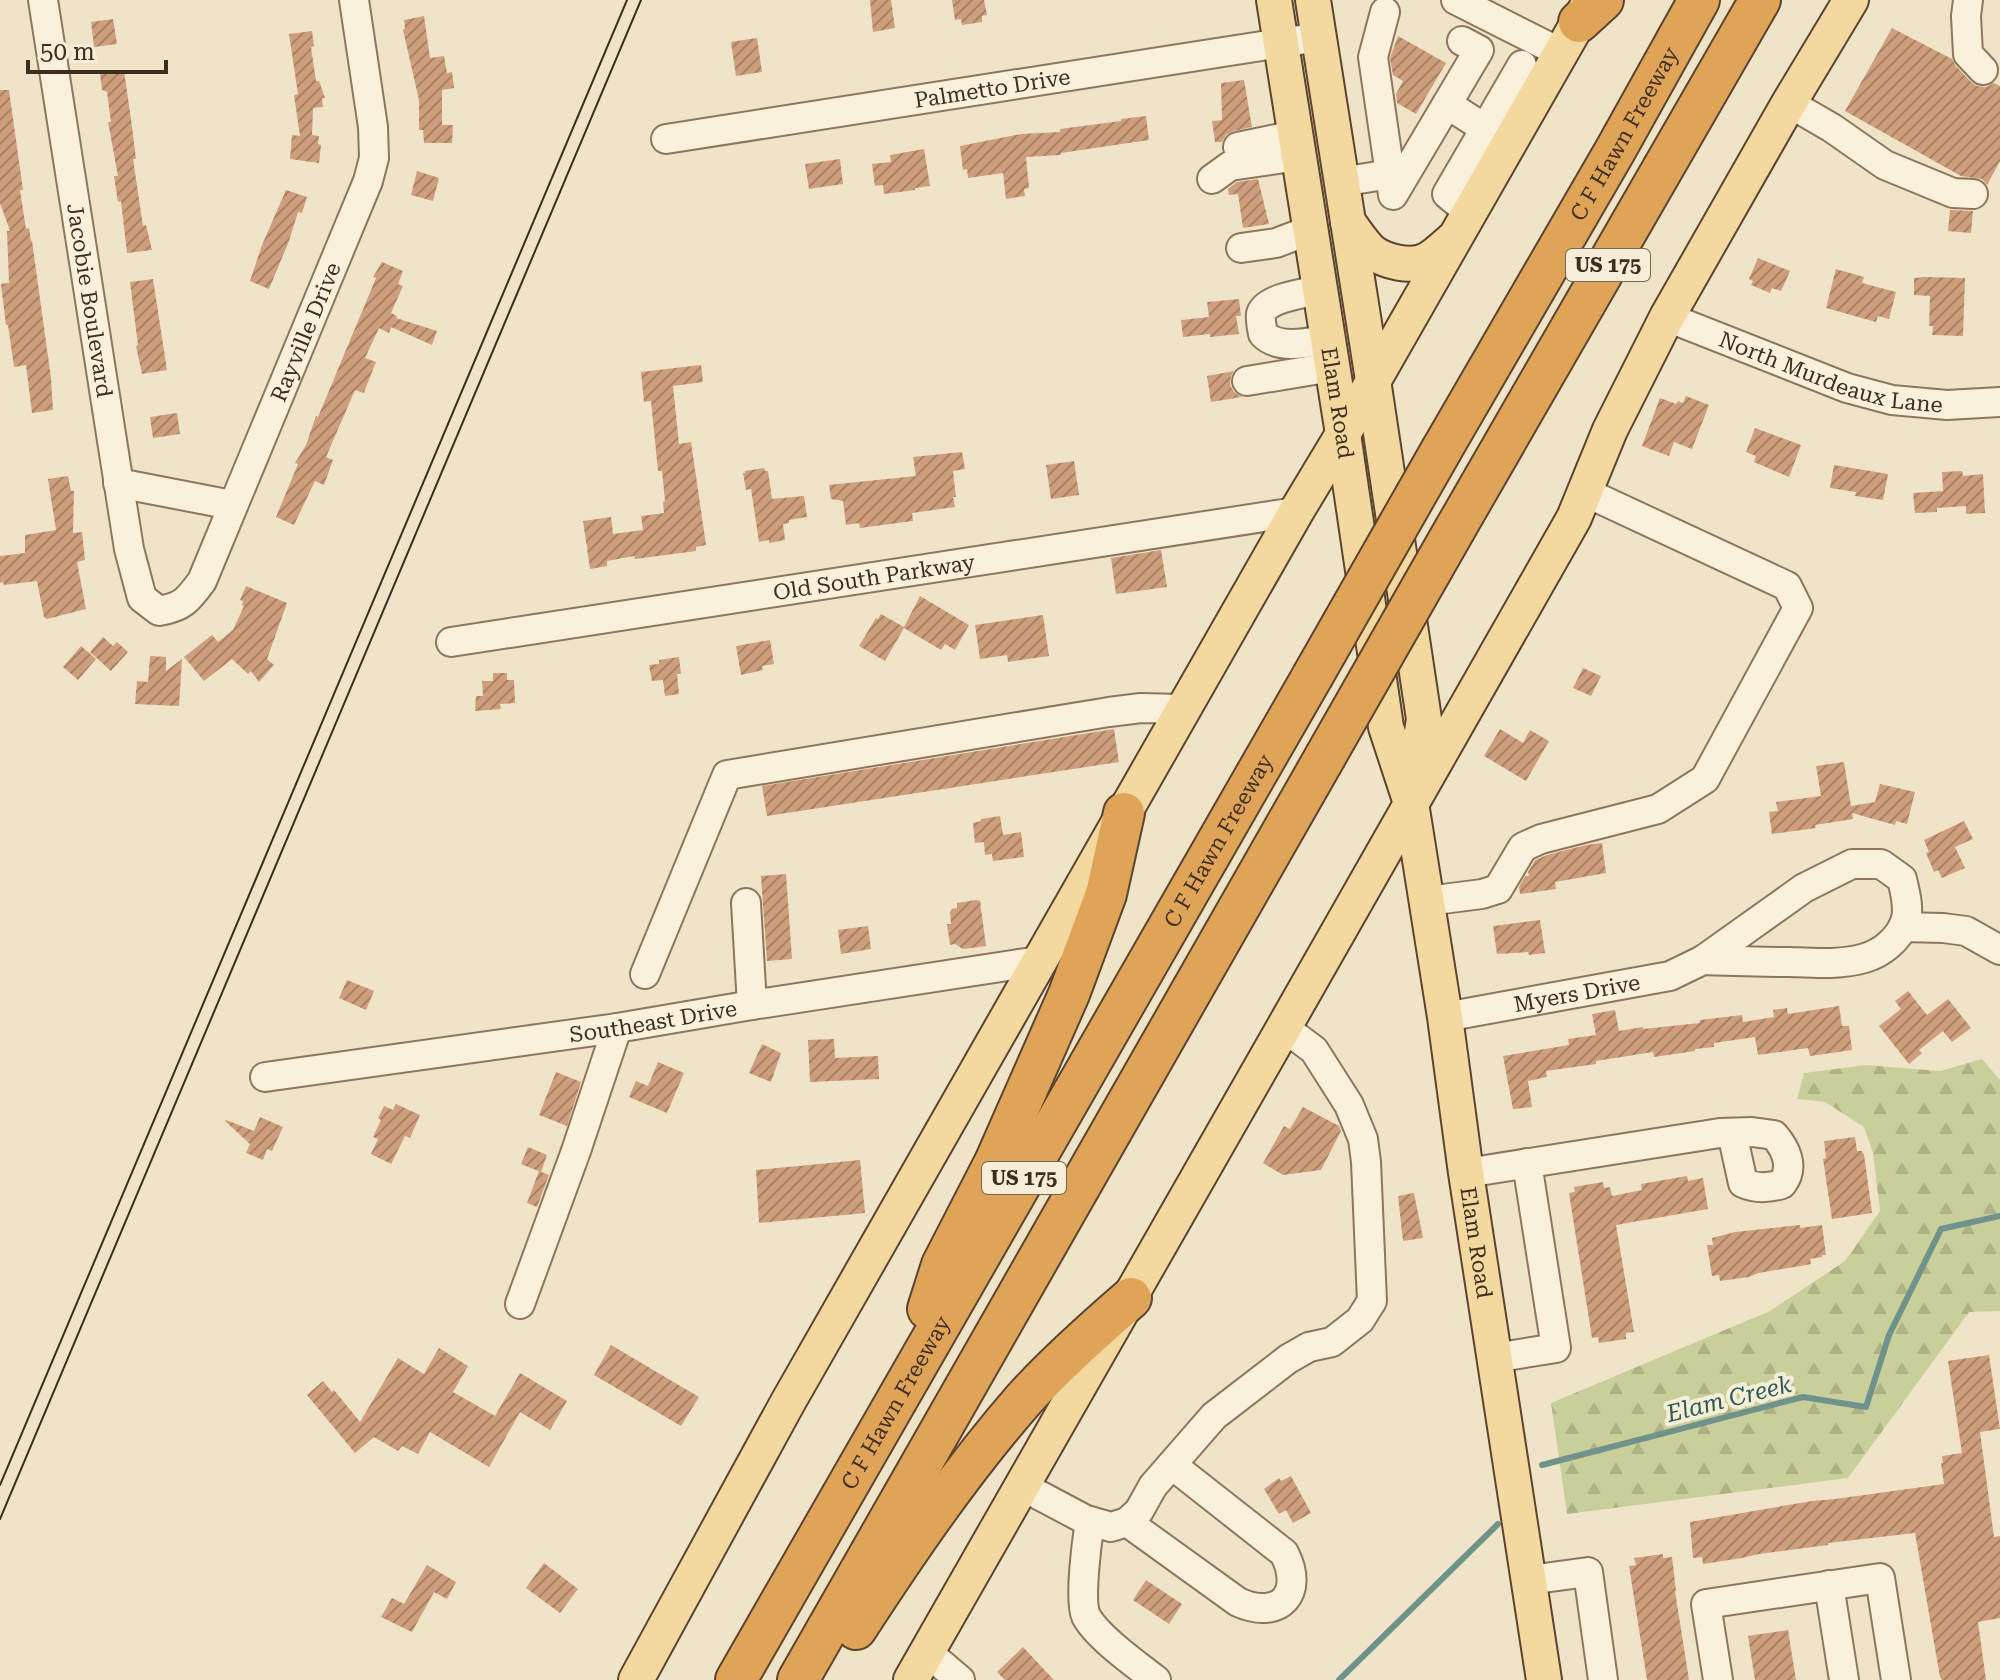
<svg xmlns="http://www.w3.org/2000/svg" width="2000" height="1680" viewBox="0 0 2000 1680" font-family="'Roboto Serif',serif">
<style>
.forest{fill:url(#forest-firs)}
.lines{fill:none;stroke-linecap:round;stroke-linejoin:round}
.stream{stroke:#6f938a;stroke-width:6}
.building{fill:url(#building-hatch)}
.minor-casing{stroke:#8d765c;stroke-width:32}
.major-casing{stroke:#5b4430;stroke-width:38}
.highway-casing{stroke:#5b4430;stroke-width:44}
.minor{stroke:#faf1dc;stroke-width:28}
.major{stroke:#f3d9a0;stroke-width:34}
.highway{stroke:#e0a458;stroke-width:40}
.tram{stroke:#3d2e20;stroke-width:2}
.highway-bridge-casing{stroke:#5b4430;stroke-width:44;stroke-linecap:butt}
.highway-bridge{stroke:#e0a458;stroke-width:40}
.labels{text-anchor:middle;dominant-baseline:central;stroke-width:8;stroke-linejoin:round;paint-order:stroke}
.shield{fill:#f7eed8;stroke:#756857;stroke-width:2}
.shield-label{font-size:20px;font-weight:bold;fill:#3d2e20}
.street-label{font-size:22px;fill:#3d2e20;stroke:#f7eed8}
.water-label{font-size:24px;font-style:italic;fill:#2f5d5a;stroke:#f7eed8}
</style>
<defs>
<pattern id="forest-firs" width="22" height="20" patternUnits="userSpaceOnUse" patternTransform="scale(2)"><rect width="22" height="20" fill="#c9cf9b"/><path d="M5 1l3.5 6h-7zM16 11l3.5 6h-7z" fill="#aeb285"/></pattern>
<pattern id="building-hatch" width="6" height="6" patternUnits="userSpaceOnUse" patternTransform="scale(2)"><rect width="6" height="6" fill="#cf9f7d"/><path d="M-1 1l2-2M0 6l6-6M5 7l2-2" fill="none" stroke="#a98266"/></pattern>
</defs>
<rect width="100%" height="100%" fill="#f0e4c8"/>
<path class="forest" d="M1982,1059L2000,1080V1311L1969,1312L1848,1478L1567,1514L1551,1403L1770,1311L1845,1261L1880,1211L1873,1153L1864,1127L1825,1102L1797,1099L1804,1073L1866,1065L1940,1071Z"/>
<g class="lines">
<path class="stream" d="M1542,1465L1803,1397L1866,1407L1889,1335L1941,1229L2000,1216
M1339,1680L1498,1524"/>
</g>
<path class="building" d="M870,0H891L895,28L873,32Z
M952,0H984L987,15L982,16V22L962,25L961,19L955,20Z
M424,16L430,58L444,56L447,73L452,72L454,88L442,90V125H453L452,143H424L423,130H419V100L403,30L405,29L404,20Z
M113,19L117,44L94,47L91,22Z
M1892,28L1952,59L1956,66L1971,82L1977,86L1986,87L1994,83L2000,86V161L1987,185L1982,179L1961,176L1845,111Z
M312,31L314,46L311,47L316,81H319L325,98H322L323,107L313,108L312,135L319,136L318,144L321,145L319,163L290,159L292,135L300,136L294,95L298,94L289,34Z
M1398,36L1446,63L1416,114L1397,103L1396,94L1403,81L1393,75L1390,58Z
M757,38L762,72L736,76L731,42Z
M124,71L131,119L136,159H133L143,226L146,225L152,250L127,253L121,201L118,202L114,176H118L108,122H111L107,92L102,90L100,74Z
M1244,80L1252,127L1234,131L1226,135L1222,142H1215L1212,121L1222,120L1221,83Z
M0,90H9L23,190H20L26,229L29,228L31,241H32L51,378L53,410L32,413L26,365L14,367L8,325H6L1,284L9,283L7,231H10L0,203Z
M1146,116L1149,140L1061,153V155L1026,157L1029,188L1024,189L1025,196L1006,199L1003,173L968,178L967,169L963,170L960,146L1021,134L1060,132V129L1121,121V119Z
M924,149L930,186L915,188V190L884,194L883,185L875,186L872,164L891,162L890,155Z
M840,159L843,184L809,189L805,164Z
M417,171L439,178L433,201L411,195Z
M1258,179L1269,224L1243,228L1238,194L1229,195L1228,189L1237,182Z
M286,190L307,197L302,213L298,212L289,241L269,289L250,281L262,245Z
M1950,210L1973,211L1971,233L1948,231Z
M1758,258L1790,271L1781,291L1772,288L1770,293L1751,285L1753,281L1749,279Z
M382,262L403,271L398,284L403,286L391,313L397,316L396,318L437,331L432,345L391,327L389,333L379,328L365,358L376,362L366,387L364,393L355,390L326,457L333,460L324,485L315,481L294,525L276,517L298,464L295,463L306,445L316,416L318,417L376,278L373,277Z
M1836,269L1864,277L1862,283L1896,292L1889,319L1878,316L1876,322L1826,308Z
M1924,277L1965,278L1963,336L1932,335L1933,326H1929L1930,296L1914,295V278Z
M153,279L167,370L142,374L136,346L138,345L130,282Z
M1239,299L1241,316H1236L1239,334L1210,337V334L1183,337L1181,320L1209,317L1207,302Z
M701,365L703,382L673,386L679,444L691,442L706,545L696,547V551L635,559L634,556L607,561V566L590,569L583,521L611,517L613,534L643,530L641,516L664,513L663,502L665,501L662,471H658L651,401L644,402L641,372Z
M1234,371L1231,376L1230,385L1234,392L1242,397L1211,402L1207,376Z
M1686,396L1709,405L1692,449L1674,442L1669,456L1642,446L1660,398L1676,404L1678,401L1683,403Z
M177,413L180,434L153,438L150,417Z
M1755,428L1801,445L1789,477L1754,462L1756,456L1746,452Z
M962,452L965,469L953,471L956,497H953L955,507L912,513L913,521L860,528L859,523L846,525L843,501L831,499L829,485L916,476L913,457Z
M1074,461L1079,495L1051,499L1046,465Z
M1834,465L1888,474L1883,500L1855,496L1856,492L1830,488Z
M764,468L765,471H768L772,499L804,496L807,517L789,520V523L783,524L785,540L769,543V540L759,542L751,489L746,490L743,473H745V471Z
M1962,471L1963,476L1983,474L1985,513L1966,514V506L1937,508V512L1915,513L1913,493L1943,491L1942,472Z
M68,476L71,491H74L73,533L82,532L85,560L77,562L86,609L47,619L44,617L37,581L4,585L3,582L0,583V556L25,553V535L56,530L48,479Z
M1161,550L1167,587L1116,594L1111,558Z
M246,586L287,603L267,659L274,665L259,682L251,671L248,674L232,659L204,681L184,657L212,635L218,642L233,630L244,606L242,605L243,601L240,600Z
M920,596L969,625L955,650L945,644L941,650L904,628L885,661L859,646L876,618L878,619L881,614L904,627Z
M1043,615L1049,656L1008,662L1007,655L980,659L975,625Z
M103,637L113,646L117,642L128,652L111,671L90,652Z
M770,640L774,664L762,666L763,670L741,675L736,646Z
M81,646L96,659L78,680L63,667Z
M150,656L166,657V671L182,659L179,706L135,704L137,681L148,682Z
M679,657L681,674H677L679,694L665,696L663,680L652,681L649,665L659,664V660Z
M1583,668L1601,676L1591,696L1573,688Z
M493,673H507V680H514L515,703L500,704L501,709L475,711L476,696H483L482,681H493Z
M1114,729L1119,762L767,816L762,786Z
M1500,729L1523,743L1530,730L1549,741L1526,781L1484,756Z
M1844,762L1851,806L1875,802L1880,784L1915,792L1907,824L1896,821L1895,825L1852,813L1853,819L1815,825L1816,828L1772,834L1769,812L1778,811L1776,802L1821,796L1816,766Z
M1000,816L1003,835L1021,832L1024,857L993,861L992,854L985,855L984,842L975,843L973,823L981,821V819Z
M1964,821L1973,839L1955,847L1965,868L1942,878L1938,870L1934,872L1926,853L1929,852L1924,840Z
M1602,843L1606,873L1555,882L1556,889L1520,894L1519,887L1525,876H1529L1528,872L1535,860L1547,855L1586,845Z
M786,874L792,959L767,961L761,876Z
M976,900L980,901L986,946L963,949L955,944L950,945L947,924H951L950,912L952,909L957,908V903Z
M1540,920L1545,953L1529,955L1528,952L1497,954L1493,926Z
M868,926L871,949L841,954L838,930Z
M347,980L374,991L366,1010L339,998Z
M1908,991L1927,1015L1948,999L1971,1028L1952,1042L1943,1031L1919,1050L1922,1053L1909,1064L1879,1026L1901,1009L1895,1001Z
M1839,1006L1842,1026H1849L1852,1050L1810,1056L1808,1048L1758,1055L1755,1037L1714,1043V1047L1695,1049V1051L1654,1057L1653,1052L1596,1061V1064L1546,1071L1547,1077L1528,1081L1532,1107L1513,1109L1503,1056L1569,1045L1568,1039L1596,1035L1592,1014L1615,1010L1619,1031L1643,1027V1029L1700,1023V1020L1742,1015L1743,1022L1774,1017L1773,1010L1787,1008L1788,1014Z
M834,1039L835,1058L878,1056L879,1079L810,1082L808,1040Z
M762,1044L781,1053L771,1082L749,1073Z
M658,1062L684,1073L667,1113L629,1097L636,1081L648,1086Z
M556,1072L581,1082L567,1126L539,1115Z
M396,1104L420,1115L410,1138L405,1136L391,1164L371,1154L378,1139L373,1137L381,1120L378,1118L384,1106L393,1110Z
M1303,1107L1339,1126L1341,1131L1321,1170L1283,1175L1263,1163L1284,1126L1290,1129Z
M260,1117L283,1127L272,1151L267,1149L263,1160L246,1153L250,1144L225,1121L226,1120L254,1131Z
M1855,1137L1857,1151H1862L1863,1154H1864L1872,1213L1832,1219L1823,1159L1826,1158L1824,1141Z
M528,1147L547,1155L541,1172L521,1164Z
M860,1160L865,1213L759,1223L756,1170Z
M539,1171L549,1175L537,1207L527,1203Z
M1687,1176L1688,1181L1703,1178L1708,1209L1616,1225L1634,1332L1626,1333V1339L1599,1343L1598,1337L1592,1338L1569,1193L1575,1192L1574,1187L1603,1182L1604,1188L1610,1187L1612,1196L1642,1190L1641,1184Z
M1414,1193L1423,1238L1403,1241L1398,1196Z
M1800,1225V1228L1822,1225L1826,1255H1822V1257L1810,1259L1811,1264L1806,1265L1758,1273L1749,1277L1720,1281L1719,1275L1712,1276L1707,1245H1713L1712,1238L1735,1232Z
M611,1345L699,1397L681,1426L594,1375Z
M439,1348L468,1366L453,1392L495,1416L520,1373L567,1401L550,1430L520,1412L489,1467L430,1432L418,1454L402,1446L398,1451L374,1437L355,1453L307,1395L323,1381L332,1392L334,1390L360,1422L398,1358L424,1374Z
M1989,1355L2000,1429L1980,1432L1994,1537L2000,1536V1618L1978,1622L1986,1680H1942L1940,1677L1915,1533L1828,1543V1545L1759,1554L1742,1558L1703,1564L1702,1557L1693,1558L1690,1522L1812,1501L1835,1499L1944,1484L1941,1463H1943L1942,1456L1962,1453L1948,1361Z
M1291,1476L1311,1513L1293,1523L1286,1510L1279,1514L1264,1489L1279,1478L1281,1481Z
M1663,1554V1558L1672,1557L1676,1591H1675L1689,1680H1647L1629,1566L1636,1565L1634,1558Z
M544,1563L578,1589L560,1613L526,1588Z
M427,1565L456,1582L447,1599L434,1592L412,1632L381,1617L392,1598L404,1604Z
M1146,1580L1182,1604L1169,1624L1133,1600Z
M1788,1630L1796,1680H1755L1748,1636Z
M1023,1647L1054,1680H1005L997,1672Z"/>
<g class="lines">
<defs>
<g id="minor">
<path id="s1" d="M43,0L129,549L142,598L159,611C183,607 188,600 202,581L368,181L374,158L373,127L354,0"/>
<path d="M1456,0L1561,53"/>
<path d="M1968,0L1966,16L1968,54L1983,70"/>
<path d="M1385,12L1373,57L1393,195L1447,104"/>
<path d="M1462,41L1479,50L1447,104L1501,139"/>
<path d="M1789,103L1832,128L1885,165L1953,193L1973,194"/>
<path id="s2" d="M666,139L1319,37"/>
<path d="M1238,147L1295,135"/>
<path d="M1212,179L1230,166L1299,156"/>
<path d="M1341,182L1390,174"/>
<path d="M1469,212L1447,194L1522,65"/>
<path d="M1241,248L1276,243L1297,235L1310,233"/>
<path d="M1320,290C1305,293 1265,298 1261,314C1260,320 1262,328 1263,334C1279,350 1307,343 1328,339"/>
<path id="s3" d="M1667,317L1847,388L1892,400L1947,405L2000,402"/>
<path d="M1247,381L1332,367"/>
<path d="M118,483L232,505"/>
<path id="s4" d="M451,642L1296,512"/>
<path d="M1852,864H1881L1902,879C1905,892 1910,909 1905,922C1899,939 1882,953 1865,958C1841,965 1815,963 1790,962C1761,962 1732,961 1703,960L1804,888Z"/>
<path d="M1427,901L1482,894L1498,889L1523,847L1541,839L1658,809L1705,779L1798,608L1787,586L1585,492"/>
<path d="M746,903L752,1005"/>
<path d="M1903,927L1943,928L1966,931L2000,950"/>
<path d="M645,974L727,775L1109,712L1141,708L1183,709"/>
<path id="s5" d="M1445,1017L1670,976L1703,960"/>
<path id="s6" d="M265,1077L617,1028L752,1005L1039,961"/>
<path d="M1466,1173L1720,1133L1752,1132L1774,1135C1786,1149 1795,1167 1782,1184C1769,1188 1756,1189 1743,1183L1732,1133"/>
<path d="M520,1304L576,1151L617,1028"/>
<path d="M1494,1358L1556,1348L1527,1163"/>
<path d="M1022,1486L1086,1520L1111,1527L1127,1522L1139,1511L1153,1486L1214,1416L1288,1359L1309,1347L1332,1342L1360,1320L1372,1301L1366,1162L1363,1139L1349,1105L1314,1050L1283,1027"/>
<path d="M1090,1521C1087,1540 1079,1600 1086,1616C1097,1637 1137,1665 1156,1680"/>
<path d="M1127,1522L1238,1602C1280,1621 1305,1593 1284,1553L1172,1465"/>
<path d="M1529,1580L1588,1572L1603,1680"/>
<path d="M1829,1585L1844,1680"/>
<path d="M927,1652L960,1680"/>
<path d="M1718,1680L1706,1604L1880,1578L1896,1680"/>
</g>
<g id="major">
<path id="s7" d="M1274,0L1343,434L1386,727L1411,803L1445,1017L1466,1173L1544,1680"/>
<path d="M1313,0L1373,380L1424,719L1414,782"/>
<path d="M1348,222C1355,231 1363,244 1372,252C1386,262 1411,268 1427,260C1436,255 1444,247 1452,240"/>
<path d="M636,1680L788,1402L1296,512L1343,434L1591,0"/>
<path d="M911,1680C1133,1294 1353,905 1574,518L1610,430L1667,317L1789,103L1851,0"/>
</g>
<g id="highway">
<path d="M1579,22L1603,0"/>
<path id="s8" d="M1442,449L1616,149L1699,0"/>
<path d="M1455,529L1760,0"/>
<path d="M928,1309L942,1265L995,1162L1069,994L1106,894L1124,813"/>
<path d="M856,1629C908,1549 962,1470 1025,1398C1058,1362 1094,1330 1131,1298"/>
<path id="s9" d="M736,1680L1312,677"/>
<path d="M798,1680L1325,757"/>
</g>
</defs>
<use href="#minor" class="minor-casing"/>
<use href="#major" class="major-casing"/>
<use href="#highway" class="highway-casing"/>
<use href="#minor" class="minor"/>
<use href="#major" class="major"/>
<use href="#highway" class="highway"/>
<path class="tram" d="M0,1485L627,0
M0,1519L641,0"/>
<defs>
<path id="highway-bridge" d="M1312,677L1442,449
M1325,757L1455,529"/>
</defs>
<use href="#highway-bridge" class="highway-bridge-casing"/>
<use href="#highway-bridge" class="highway-bridge"/>
</g>
<g class="labels">
<g class="shield">
<rect x="1566" y="249" width="84" height="32" rx="6"/>
<rect x="982" y="1162" width="84" height="32" rx="6"/>
</g>
<g class="shield-label">
<text x="1608" y="265">US 175</text>
<text x="1024" y="1178">US 175</text>
</g>
<g class="street-label">
<text stroke="none"><textPath href="#s2" startOffset="330">Palmetto Drive</textPath></text>
<text stroke="none"><textPath href="#s8" startOffset="364">C F Hawn Freeway</textPath></text>
<text stroke="none"><textPath href="#s1" startOffset="304">Jacobie Boulevard</textPath></text>
<text stroke="none"><textPath href="#s1" startOffset="952">Rayville Drive</textPath></text>
<text stroke="none"><textPath href="#s3" startOffset="174">North Murdeaux Lane</textPath></text>
<text stroke="none"><textPath href="#s7" startOffset="408">Elam Road</textPath></text>
<text stroke="none"><textPath href="#s4" startOffset="428">Old South Parkway</textPath></text>
<text stroke="none"><textPath href="#s9" startOffset="968">C F Hawn Freeway</textPath></text>
<text stroke="none"><textPath href="#s5" startOffset="134">Myers Drive</textPath></text>
<text stroke="none"><textPath href="#s6" startOffset="392">Southeast Drive</textPath></text>
<text stroke="none"><textPath href="#s7" startOffset="1260">Elam Road</textPath></text>
<text stroke="none"><textPath href="#s9" startOffset="320">C F Hawn Freeway</textPath></text>
</g>
<g class="water-label">
<text transform="translate(1729 1399) rotate(-14)">Elam Creek</text>
</g>
</g>
<path d="M28 60v12h138v-12" fill="none" stroke="#3d2e20" stroke-width="4"/>
<text x="40" y="60" font-size="24" fill="#3d2e20" stroke="#f7eed8" stroke-width="6" paint-order="stroke">50 m</text>
</svg>
